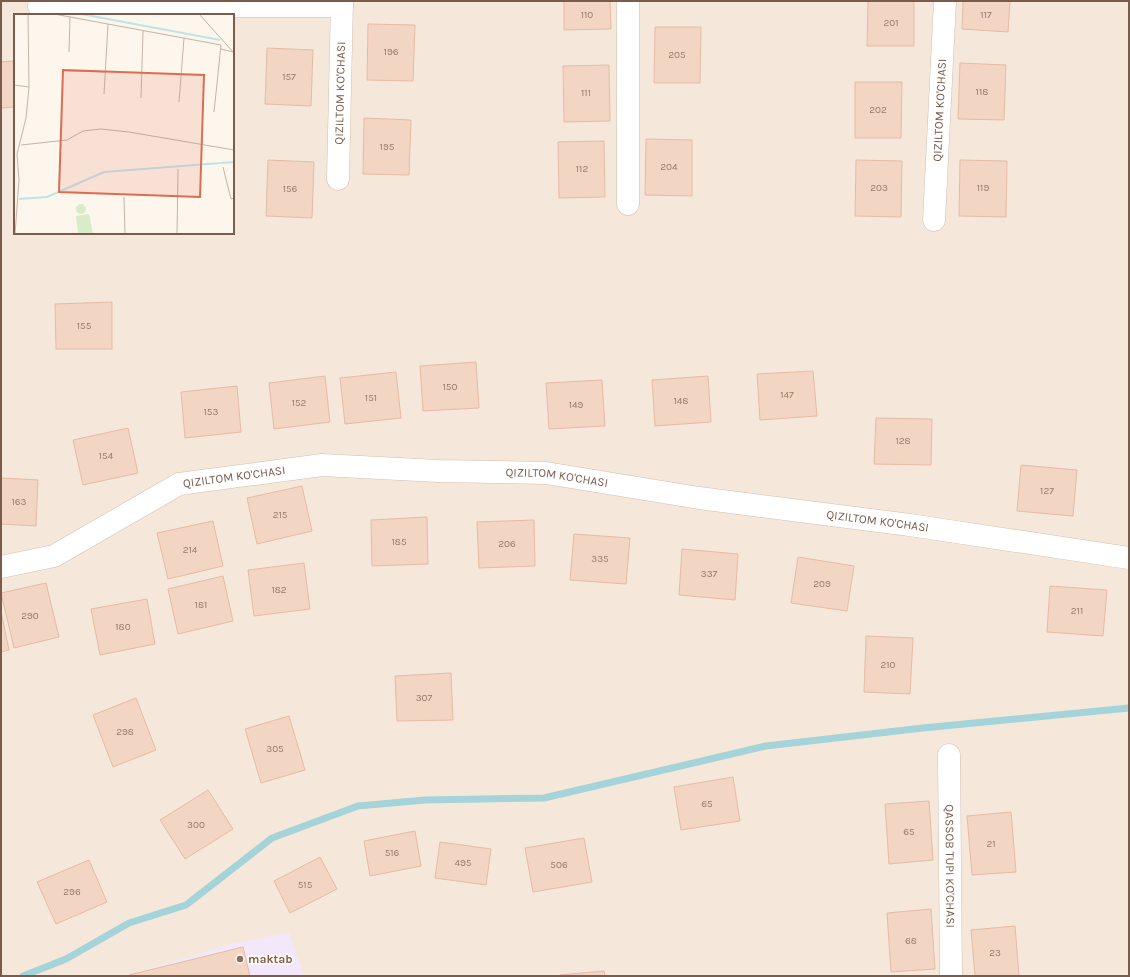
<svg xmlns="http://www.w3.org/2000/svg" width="1130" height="977" viewBox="0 0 1130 977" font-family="Karla,sans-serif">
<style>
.residential{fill:#f5e8da;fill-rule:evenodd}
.education{fill:#f3e8fa}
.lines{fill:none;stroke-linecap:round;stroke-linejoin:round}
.stream{stroke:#a5d3da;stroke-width:7}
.building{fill:#f3d5c3;stroke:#e6bba3}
.minor-casing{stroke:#d1beb0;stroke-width:23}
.minor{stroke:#fff;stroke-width:22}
.education-dot{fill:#8d6e63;stroke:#fffaf3;stroke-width:1.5}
.labels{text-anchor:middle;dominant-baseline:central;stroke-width:3;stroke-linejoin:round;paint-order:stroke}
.number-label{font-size:10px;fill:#987a6a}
.street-label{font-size:12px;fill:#7a5c4d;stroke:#fffaf3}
.education-label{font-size:12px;font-weight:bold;fill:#785e54;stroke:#fffaf3;text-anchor:start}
.inset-river{fill:none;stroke:#bfe3e8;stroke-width:2}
.inset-road{fill:none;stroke:#c5b3a7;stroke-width:1}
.view{fill:#dc6d51;fill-opacity:0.15;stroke:#dc6d51;stroke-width:2}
.inset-edge{fill:none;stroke:#7a5c4d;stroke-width:2}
</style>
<rect width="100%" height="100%" fill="#fdf6ec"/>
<path class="residential" d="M1,1H1129V976H1ZM15,15H233V233H15Z"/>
<path class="education" d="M289,933L304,976H126L235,943Z"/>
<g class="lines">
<path class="stream" d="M23,976L66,959L129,923L186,905L272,838L358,806L425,800L544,798L766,746L923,728L1129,708"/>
</g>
<path class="building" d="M564,1H610L611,29L564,30Z
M868,1H914V46H867Z
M963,1H1010L1008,32L962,29Z
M368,24L415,25L413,81L367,80Z
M655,27H701L700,83H654Z
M267,48L313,50L311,106L265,104Z
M13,61L14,107L1,108V62Z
M960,63L1006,65L1004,120L958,119Z
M609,65L610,121L564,122L563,66Z
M855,82H902L901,138H855Z
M364,118L411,120L409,175L363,174Z
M646,139L692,140V196L645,195Z
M604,141L605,197L559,198L558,142Z
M268,160L314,162L312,218L266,216Z
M856,160L902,161L901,217L855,216Z
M960,160L1007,161L1006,217L959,216Z
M112,302V349H56L55,304Z
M476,362L479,408L423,411L420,366Z
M813,371L817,416L760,420L757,374Z
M396,372L401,418L345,424L340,378Z
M325,376L330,422L274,429L269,383Z
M708,376L711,422L655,426L652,380Z
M602,380L605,426L549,429L546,383Z
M237,386L241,432L185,438L181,392Z
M876,418L932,419L931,465L874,464Z
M128,428L138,473L83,485L73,440Z
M1021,465L1077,470L1073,516L1017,511Z
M1,478L38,480L36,526L1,524Z
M302,486L312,531L257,544L247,498Z
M427,517L428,564L372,566L371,520Z
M534,520L535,566L479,568L477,522Z
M213,521L223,566L168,579L157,533Z
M574,534L630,538L626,584L570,580Z
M682,549L738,554L735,600L679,595Z
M798,557L854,566L847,611L791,603Z
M304,563L310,609L254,616L248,570Z
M223,576L233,621L178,634L168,589Z
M46,583L59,637L14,648L1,593Z
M1050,586L1107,590L1103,636L1047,632Z
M147,599L155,644L100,655L91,609Z
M1,611L9,650L1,652Z
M866,636L913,638L910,694L864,692Z
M451,673L453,720L397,721L395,676Z
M136,698L156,750L113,767L93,715Z
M289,716L305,770L261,783L245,729Z
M733,777L740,821L681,830L674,787Z
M208,790L233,829L185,859L160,820Z
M929,801L933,860L889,864L885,804Z
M1011,812L1016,872L972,875L967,816Z
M415,831L421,866L370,876L364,841Z
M584,838L592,882L533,892L525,848Z
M440,842L491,849L486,885L435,878Z
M320,857L337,889L290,913L274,881Z
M89,860L107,902L56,924L37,882Z
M931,909L935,969L891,972L887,913Z
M1015,926L1019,976H975L971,930Z
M243,947L250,976H129V975Z
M604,971L605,976H560V975Z"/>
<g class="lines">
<defs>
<g id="minor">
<path d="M39,6H342"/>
<path id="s1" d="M338,179L342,1"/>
<path d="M628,204V1"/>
<path id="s2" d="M934,220L945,1"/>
<path id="s3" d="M1,567L54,556L179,484L322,465L438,471L546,473L699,498L910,525L1129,558"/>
<path id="s4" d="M949,755L951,976"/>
</g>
</defs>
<use href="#minor" class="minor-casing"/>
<use href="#minor" class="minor"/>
</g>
<circle class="education-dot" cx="240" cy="959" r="4"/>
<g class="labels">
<g class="number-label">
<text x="587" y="15">110</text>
<text x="986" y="15">117</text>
<text x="891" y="23">201</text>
<text x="391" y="52">196</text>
<text x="677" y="55">205</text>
<text x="289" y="77">157</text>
<text x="982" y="92">118</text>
<text x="586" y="93">111</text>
<text x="878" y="110">202</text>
<text x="387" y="147">195</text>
<text x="669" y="167">204</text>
<text x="582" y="169">112</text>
<text x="879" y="188">203</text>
<text x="983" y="188">119</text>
<text x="290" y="189">156</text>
<text x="84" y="326">155</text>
<text x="450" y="387">150</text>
<text x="787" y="395">147</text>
<text x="371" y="398">151</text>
<text x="681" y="401">148</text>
<text x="299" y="403">152</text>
<text x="576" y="405">149</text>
<text x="211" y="412">153</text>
<text x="903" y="441">128</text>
<text x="106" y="456">154</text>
<text x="1047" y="491">127</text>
<text x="19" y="502">163</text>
<text x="280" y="515">215</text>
<text x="399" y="542">185</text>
<text x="507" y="544">206</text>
<text x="190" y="550">214</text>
<text x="600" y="559">335</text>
<text x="709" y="574">337</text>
<text x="822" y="584">209</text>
<text x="279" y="590">182</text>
<text x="201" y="605">181</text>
<text x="1077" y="611">211</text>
<text x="30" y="616">290</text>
<text x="123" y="627">180</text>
<text x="888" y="665">210</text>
<text x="424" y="698">307</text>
<text x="125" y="732">298</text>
<text x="275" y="749">305</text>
<text x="707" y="804">65</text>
<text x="196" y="825">300</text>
<text x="909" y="832">65</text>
<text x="991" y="844">21</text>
<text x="392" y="853">516</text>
<text x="463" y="863">495</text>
<text x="559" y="865">506</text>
<text x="305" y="885">515</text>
<text x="72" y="892">296</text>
<text x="911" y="941">68</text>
<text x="995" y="953">23</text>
</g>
<g class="street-label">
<text stroke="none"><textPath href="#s1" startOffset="86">QIZILTOM KO'CHASI</textPath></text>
<text stroke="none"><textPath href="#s2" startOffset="110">QIZILTOM KO'CHASI</textPath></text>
<text stroke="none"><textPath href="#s3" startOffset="254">QIZILTOM KO'CHASI</textPath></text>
<text stroke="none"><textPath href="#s3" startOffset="578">QIZILTOM KO'CHASI</textPath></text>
<text stroke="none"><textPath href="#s3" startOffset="902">QIZILTOM KO'CHASI</textPath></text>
<text stroke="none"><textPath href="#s4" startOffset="111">QASSOB TUPI KO'CHASI</textPath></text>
</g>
<g class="education-label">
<text x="248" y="959">maktab</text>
</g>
</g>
<g transform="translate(14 14)">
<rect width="220" height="220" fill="#fdf6ec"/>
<path d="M62 195a5 5 0 1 1 10 0a5 5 0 1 1-10 0ZM75,200L79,220H64L62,202Z" fill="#d8ecc9"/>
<path class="inset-river" d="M67,0L206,26M5,185L33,183L90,158L220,148"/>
<path class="inset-road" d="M40,0L207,31L200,98M185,0L220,39M207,35L219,38M55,38L56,3M54,57L92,58M0,71L15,73M90,80L94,10M127,84L129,17M165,88L170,24M7,131L53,126L69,117L87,115L115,118L220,136M209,153L217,185L220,184M110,183L111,220M1,220L5,166L3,140L12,104L15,73L14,0M163,220L164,155"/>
<path class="view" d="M49,56L190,61L186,183L45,178Z"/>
<rect width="220" height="220" class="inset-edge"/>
</g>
<rect width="1130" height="977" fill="none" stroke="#7a5c4d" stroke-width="4"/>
</svg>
